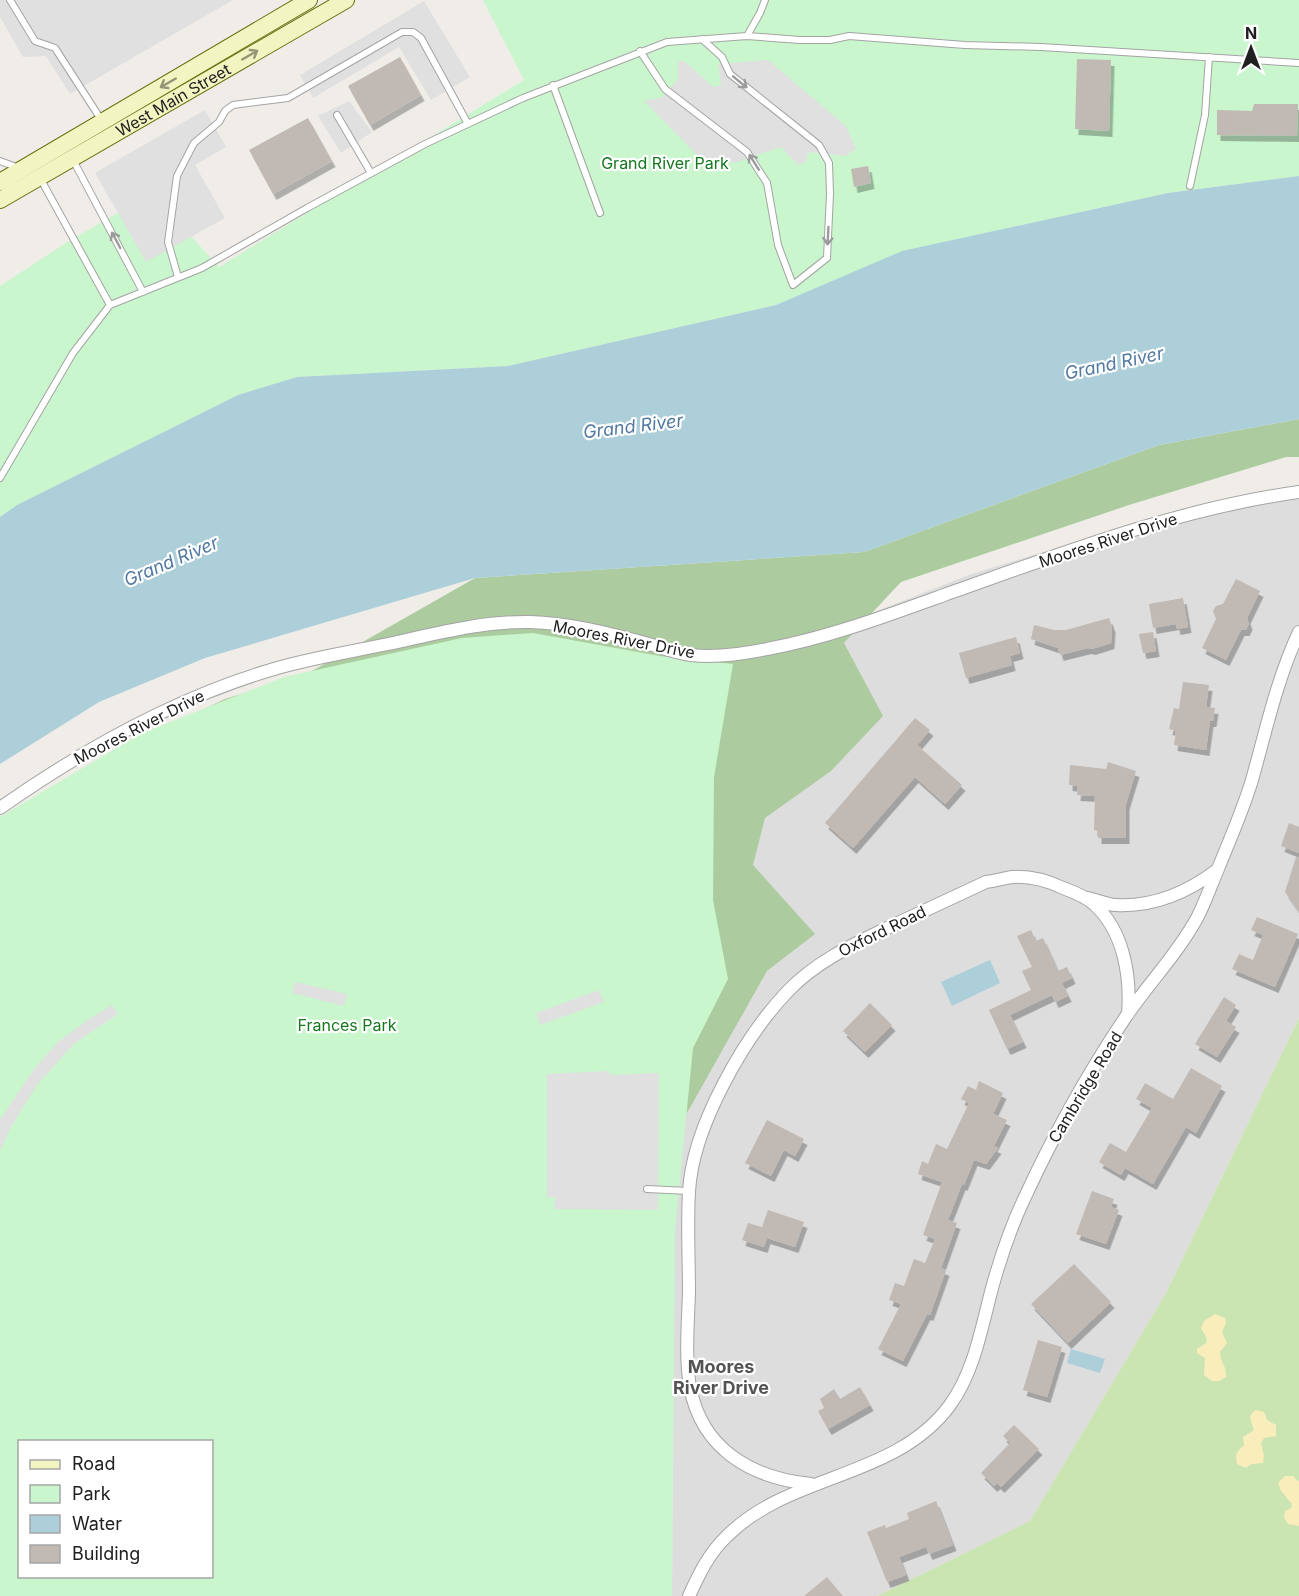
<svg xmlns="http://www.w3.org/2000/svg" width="1299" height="1596" viewBox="0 0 1299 1596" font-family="Inter,sans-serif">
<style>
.residential{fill:#dedddd}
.grass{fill:#cbe5b2}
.forest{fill:#accca0}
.sand{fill:#f9edbc}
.park{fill:#c9f6cd;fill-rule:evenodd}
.parking{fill:#e0e0e0}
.water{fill:#accfda}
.building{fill:#c0b9b4;filter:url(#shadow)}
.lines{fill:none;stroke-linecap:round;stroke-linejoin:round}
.service-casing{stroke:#a4a4a4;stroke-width:8}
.minor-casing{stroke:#a4a4a4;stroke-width:14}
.secondary-casing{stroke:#65700e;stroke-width:18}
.service{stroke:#fff;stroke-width:6}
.minor{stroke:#fff;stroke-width:12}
.secondary{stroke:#f2f5c1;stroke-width:16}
.oneway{stroke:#949579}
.oneway2{stroke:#9b9b9b}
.labels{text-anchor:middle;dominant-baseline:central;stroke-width:4.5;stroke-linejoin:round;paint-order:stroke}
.street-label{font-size:16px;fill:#202020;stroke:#fff}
.park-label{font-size:16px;fill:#15781e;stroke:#fff}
.water-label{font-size:18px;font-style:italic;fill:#5179a1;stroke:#fff}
.neighbourhood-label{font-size:18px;font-weight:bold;fill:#535353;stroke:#fff}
</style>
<defs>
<filter id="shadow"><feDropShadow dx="3.5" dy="6" stdDeviation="0" flood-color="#0004"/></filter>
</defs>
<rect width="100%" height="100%" fill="#f0ede8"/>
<path class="residential" d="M1299,485V1018L1166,1293L1030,1521L877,1596H672L675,997L795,643L974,573L1203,504Z"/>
<path class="grass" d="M1299,1018V1596H877L1030,1521L1166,1293Z"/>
<path class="forest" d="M1299,419V457H1286L1129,505L901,582L844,643L883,716L831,771L765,818L753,865L815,934L767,971L687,1113L647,1029L0,824L152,734L225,699L310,672L475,578L864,552L1159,445Z"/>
<path class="sand" d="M1215,1314L1225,1318L1226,1323L1222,1332L1227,1343L1220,1352C1220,1362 1227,1366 1226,1377L1219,1381H1212L1204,1375L1205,1358L1197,1353V1349L1206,1343L1207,1339L1201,1328L1204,1321Z
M1256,1410L1264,1412L1267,1420L1276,1425V1436L1264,1438L1261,1443L1264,1456L1263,1463L1251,1464L1246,1468L1237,1464C1235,1456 1236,1451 1244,1446L1243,1437L1254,1430C1251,1422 1247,1415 1256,1410Z
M1285,1476H1293L1299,1482V1526L1288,1524L1284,1517L1285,1511L1291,1508L1292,1504L1281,1491L1278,1483Z"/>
<path class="park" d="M483,0H1299V176L1168,193L903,251L776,305L508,366L297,377L238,395L17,505L0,517V286L69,241L152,193L219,267L524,80Z
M533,633L660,656L733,664L714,777L713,900L728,979L693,1048L675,1230L672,1596H0V817L140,734L284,677L462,638ZM20,1442H212V1576H20Z"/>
<path class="parking" d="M0,0H233L70,94L46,56L23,57L0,17Z
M424,1L470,77L431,100L399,47L313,98L300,75Z
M768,60L846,126L856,149L845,156L808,152L806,162L798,165L781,147L737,162L707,165L644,101L663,97L678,79V61H684L713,87L721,85L718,64Z
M349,101L372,132L341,153L318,116Z
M205,110L226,147L195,165L225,218L146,262L95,173Z
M295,982L347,994L344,1006L292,993Z
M599,990L604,1002L540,1025L536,1013Z
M112,1005L118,1014L74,1044L37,1085L11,1127L0,1151V1120L34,1069L58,1042L86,1021Z
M609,1071L610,1075L659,1073L658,1210L554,1209L555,1197H547V1074Z"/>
<path class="water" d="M1299,176V419L1159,445L864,552L475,578L205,658L99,702L0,764V517L17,505L238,395L297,377L508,366L776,305L902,251L1168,193Z
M990,960L1000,983L952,1006L941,982Z
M1071,1349L1105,1359L1100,1373L1067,1363Z"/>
<path class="building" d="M400,57L421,95L370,125L348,86Z
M1077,59L1111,60L1109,131L1075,129Z
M1254,104H1298L1297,136L1217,135V110L1252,111Z
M308,118L332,161L273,194L249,150Z
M868,166L871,183L854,187L851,169Z
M1236,579L1260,591L1247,618L1249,624L1246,630H1241L1226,660L1202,648L1216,619L1213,611L1216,606L1223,604Z
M1183,598L1188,627L1177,629L1176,624L1153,628L1149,604Z
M1109,618L1112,627L1111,643L1092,649L1088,648L1060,655L1058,648L1031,639L1034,625L1054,630H1066Z
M1153,632L1156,651L1143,653L1139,634Z
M1016,637L1020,653L1010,656L1012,665L966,678L959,653Z
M1183,682L1209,685L1206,707L1215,708L1213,721H1210L1206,750L1174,745L1176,731L1169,729L1174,708L1179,709Z
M915,718L930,730L917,745L962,785L945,804L915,777L853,848L825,823Z
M1108,762L1136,771L1126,804V838H1098V831L1094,830L1095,796L1077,795L1078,786L1069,785L1070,765L1106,769Z
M1289,823L1299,827V853L1281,846Z
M1296,857H1299V912L1285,892Z
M1257,917L1298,934L1275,987L1232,969L1239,954L1253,960L1263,935L1251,930Z
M1031,930L1036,941L1043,938L1058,971L1067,967L1072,978L1062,983L1068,996L1055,1002L1052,995L1010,1015L1023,1042L1007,1049L989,1010L1031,990L1022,971L1032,967L1017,936Z
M1224,997L1236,1005L1226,1021L1236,1027L1217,1057L1195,1044Z
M870,1003L892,1025L865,1052L843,1031Z
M1191,1068L1222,1086L1196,1133L1186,1127L1153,1184L1125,1168L1121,1175L1099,1162L1110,1143L1126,1152L1152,1108L1136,1099L1145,1083L1173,1099Z
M979,1081L1003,1093L993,1114L1007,1120L994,1146L998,1148L986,1164L974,1160L964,1185L962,1184L948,1220L957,1223L941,1268L946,1270L930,1315L927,1314L903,1361L878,1349L901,1304L889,1300L895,1283L904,1286L914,1259L925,1263L935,1239L923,1235L942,1182L918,1174L922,1161L928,1164L936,1144L947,1149L969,1103L961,1099L968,1086L976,1090Z
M767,1120L804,1139L795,1156L784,1150L771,1176L745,1163Z
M1092,1191L1114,1199L1111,1207L1119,1210L1106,1244L1076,1234Z
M768,1210L804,1222L795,1247L767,1238L764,1247L742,1240L748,1223L762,1227Z
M1074,1264L1111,1302L1068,1343L1031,1304Z
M1038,1340L1062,1347L1047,1397L1023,1390Z
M860,1387L870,1405L828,1429L818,1411L824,1408L820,1399L834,1389L840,1399Z
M1014,1425L1039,1449L1001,1487L997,1483L994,1486L981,1473L1010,1443L1003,1436Z
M936,1501L953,1545L929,1554L926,1547L899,1557L906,1575L887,1582L867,1532L885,1525L886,1528L909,1519L907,1513Z
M827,1577L843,1596H804Z"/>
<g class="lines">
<defs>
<path id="service" d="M10,0L35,41L55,48L102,121
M747,36L760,13L765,0
M640,51L665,89L747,152L767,183L778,245L793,285L827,258L830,194L829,163L819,145L730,74L722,57L702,39
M553,85L600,213
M337,115L371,173
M73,160L143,292
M0,161L19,168
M40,178L110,305
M1190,186L1205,115L1209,57
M178,277L168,242L177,176L194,143L219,122L225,111L233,105L288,98L402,32H413L421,38L468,124
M0,478L73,353L110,305L202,268L307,208L425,144L523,98L667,42L747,36L800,40H830L849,36L965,45L1041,47L1299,63
M647,1189L689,1191"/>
<path id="minor" d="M0,808C84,749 175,698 274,669C311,658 350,652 388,644C435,634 482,621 530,622C569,623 608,633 645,643C660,647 676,653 691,655C716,658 743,654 767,649C827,638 886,616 944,595C1060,554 1176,509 1299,492
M1088,898C1097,900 1107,905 1116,905C1154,907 1188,892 1217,870
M811,1484C752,1478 702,1450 690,1387C685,1357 688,1323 689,1292C689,1259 687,1225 689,1192C692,1128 744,1037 788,991C815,963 848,947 883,930C917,914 951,898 986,882C995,881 1004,878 1013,877C1030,876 1048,881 1063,888C1074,892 1087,897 1095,905C1124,932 1131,977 1128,1014
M689,1596C699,1574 709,1553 727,1536C790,1473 896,1479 950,1405C976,1369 982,1323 994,1281C1002,1253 1012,1224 1025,1197C1054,1134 1088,1073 1127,1015C1149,983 1178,953 1197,918C1205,903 1211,885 1218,869C1230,839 1243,810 1252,780C1266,730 1277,679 1299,632"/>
<g id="secondary">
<path d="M0,182L309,0"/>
<path id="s1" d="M0,200L346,0"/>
</g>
</defs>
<use href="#service" class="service-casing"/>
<use href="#minor" class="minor-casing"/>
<use href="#secondary" class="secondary-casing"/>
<use href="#service" class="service"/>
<use href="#minor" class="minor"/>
<use href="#secondary" class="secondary"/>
</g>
<defs><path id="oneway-shaft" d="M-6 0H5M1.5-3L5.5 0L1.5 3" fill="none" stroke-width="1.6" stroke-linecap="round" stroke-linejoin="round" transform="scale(1.5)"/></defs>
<g class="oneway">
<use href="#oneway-shaft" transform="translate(250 55) rotate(-30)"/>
<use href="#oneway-shaft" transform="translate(168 83) rotate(150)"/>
</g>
<g class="oneway2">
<use href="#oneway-shaft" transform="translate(740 82) rotate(39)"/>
<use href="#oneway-shaft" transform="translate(754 162) rotate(-122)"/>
<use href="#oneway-shaft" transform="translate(828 236) rotate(93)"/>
<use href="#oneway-shaft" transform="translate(116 240) rotate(-118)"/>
</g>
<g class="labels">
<g class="street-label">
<text stroke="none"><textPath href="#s1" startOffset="200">West Main Street</textPath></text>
<text transform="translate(1108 540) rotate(-18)">Moores River Drive</text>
<text transform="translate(624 639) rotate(11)">Moores River Drive</text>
<text transform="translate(139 727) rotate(-27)">Moores River Drive</text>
<text transform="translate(882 931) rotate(-26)">Oxford Road</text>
<text transform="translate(1085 1087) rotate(-59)">Cambridge Road</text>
</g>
<g class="park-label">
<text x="665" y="163">Grand River Park</text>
<text x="347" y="1025">Frances Park</text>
</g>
<g class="water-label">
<text transform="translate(1114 363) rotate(-12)">Grand River</text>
<text transform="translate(633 426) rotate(-7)">Grand River</text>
<text transform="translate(171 561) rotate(-23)">Grand River</text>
</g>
<g class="neighbourhood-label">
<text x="721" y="1366">Moores<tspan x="721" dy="21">River Drive</tspan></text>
</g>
</g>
<rect x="18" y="1440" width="195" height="138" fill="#ffffff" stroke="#a6a6a6" stroke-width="1.5"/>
<rect x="30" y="1460" width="30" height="9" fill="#f2f5c1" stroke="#a6a6a6" stroke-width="1.5"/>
<text x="72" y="1470" font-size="18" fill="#202020">Road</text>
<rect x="30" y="1485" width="30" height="18" fill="#c9f6cd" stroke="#a6a6a6" stroke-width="1.5"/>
<text x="72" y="1500" font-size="18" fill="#202020">Park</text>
<rect x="30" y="1515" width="30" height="18" fill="#accfda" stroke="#a6a6a6" stroke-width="1.5"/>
<text x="72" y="1530" font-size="18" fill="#202020">Water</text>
<rect x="30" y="1545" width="30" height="18" fill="#c0b9b4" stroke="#a6a6a6" stroke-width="1.5"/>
<text x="72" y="1560" font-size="18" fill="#202020">Building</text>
<g transform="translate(1251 48)" stroke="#ffffff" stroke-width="4.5" paint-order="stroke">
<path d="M0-4.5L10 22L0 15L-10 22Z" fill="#202020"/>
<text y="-9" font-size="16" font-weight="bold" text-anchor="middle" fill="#202020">N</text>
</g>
</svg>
